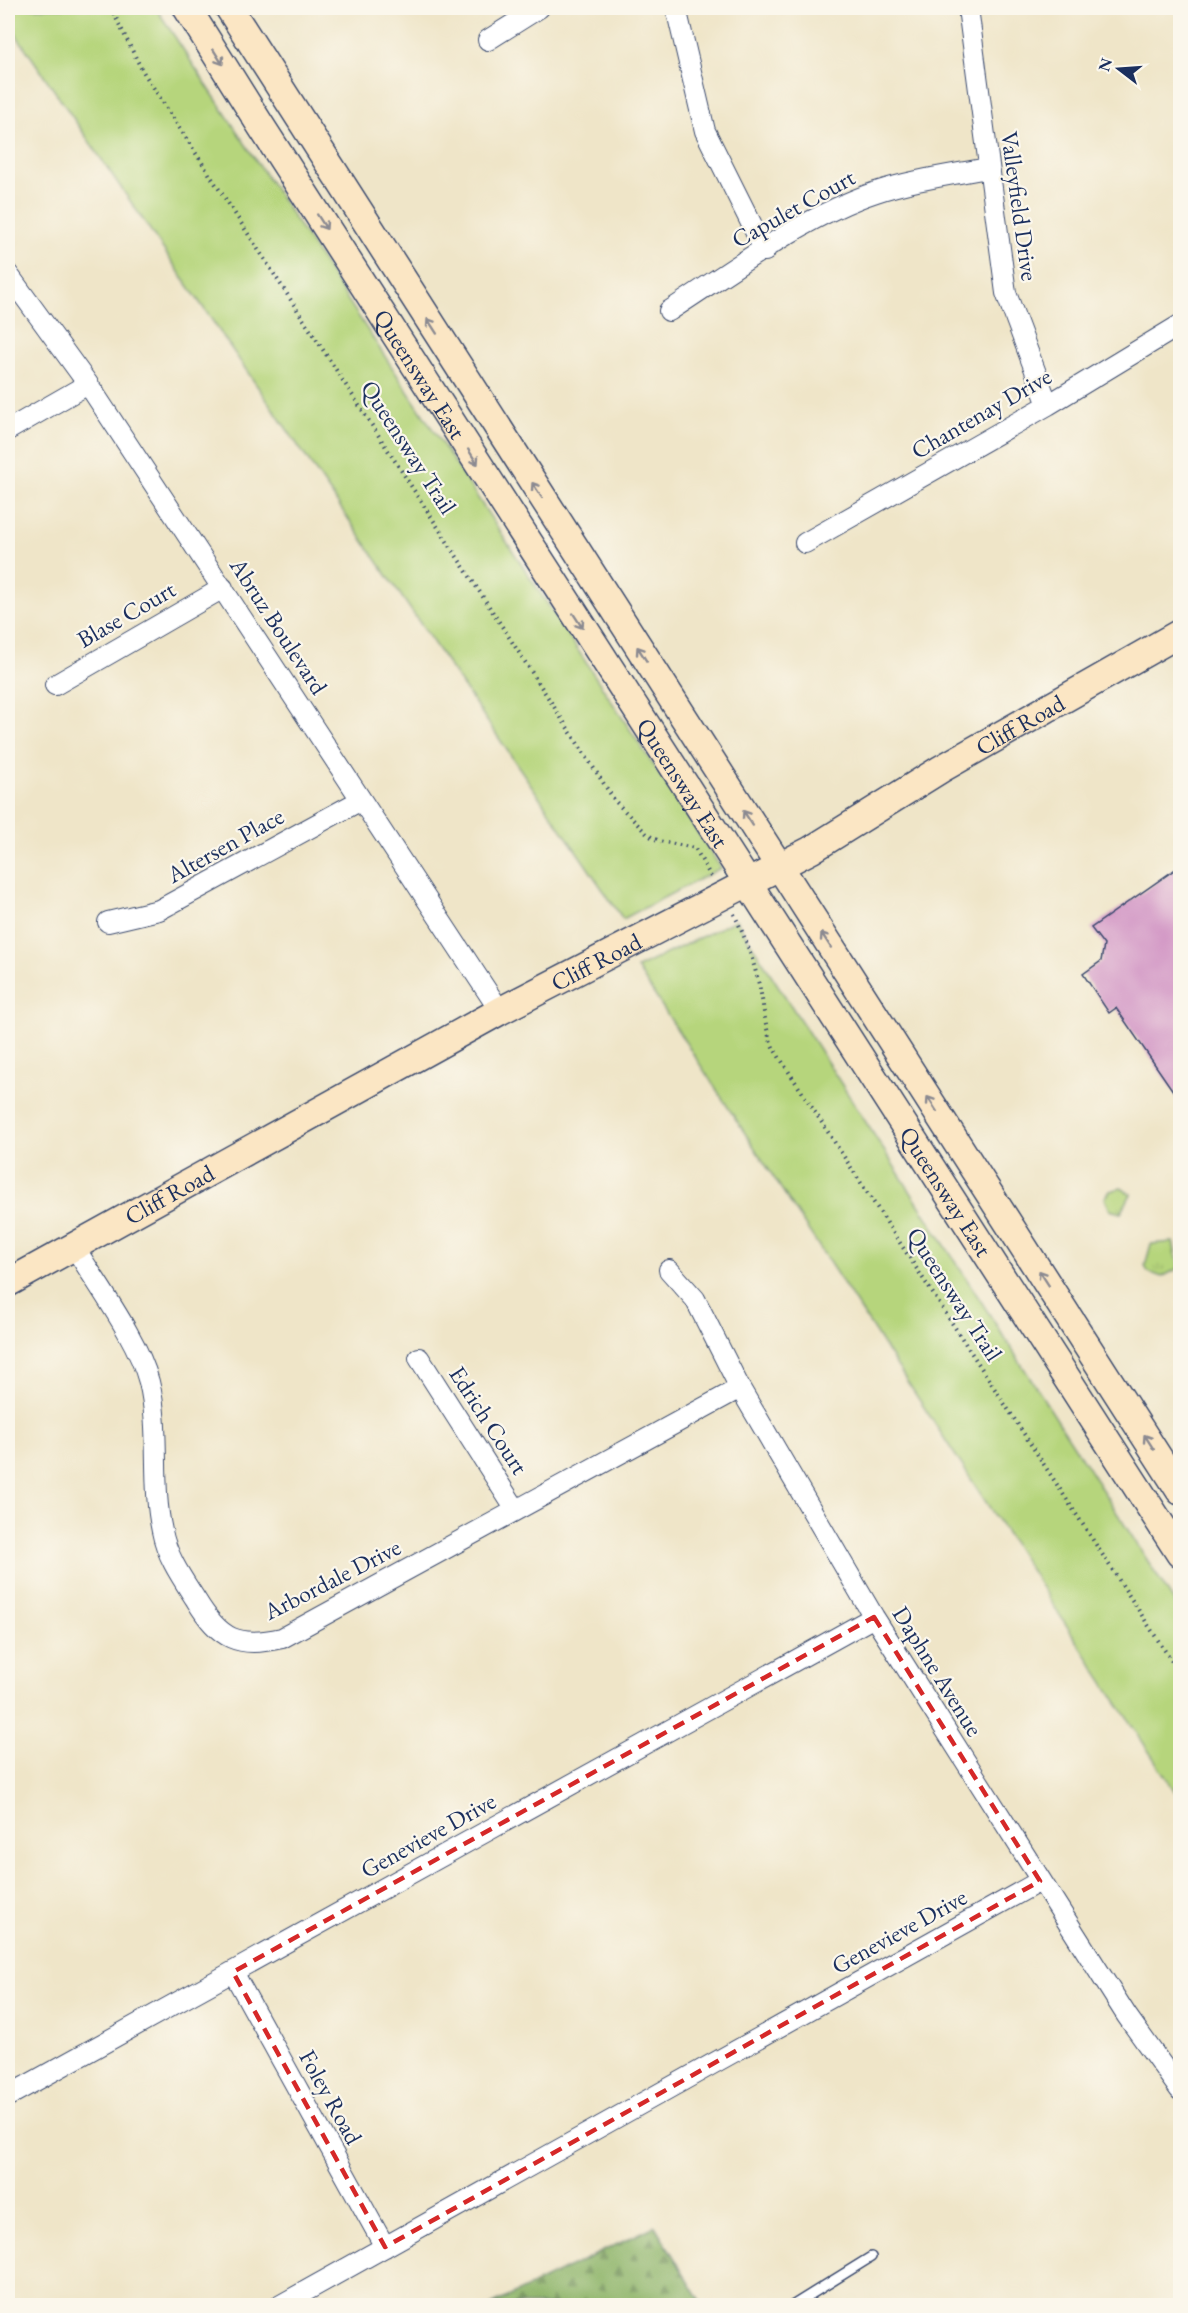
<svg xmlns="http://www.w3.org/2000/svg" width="1188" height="2313" viewBox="0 0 1188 2313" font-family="'EB Garamond',serif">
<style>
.grass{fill:#b6d57c;stroke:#68826d;stroke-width:1.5}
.forest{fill:url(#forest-firs);stroke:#567265;stroke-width:1.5}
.park{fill:url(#park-tufts);stroke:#68826d;stroke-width:1.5}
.building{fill:#d092c3}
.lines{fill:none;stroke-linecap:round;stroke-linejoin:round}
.lane-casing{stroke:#3b4a6e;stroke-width:12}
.street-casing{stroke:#3b4a6e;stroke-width:22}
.secondary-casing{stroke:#3b4a6e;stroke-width:30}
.path{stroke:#3b4a6e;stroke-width:4;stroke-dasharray:1.5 4.5;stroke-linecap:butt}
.lane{stroke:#fff;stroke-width:9}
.street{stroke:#fff;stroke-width:20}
.secondary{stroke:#fbe6c4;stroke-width:27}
.oneway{stroke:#8b8a91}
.marked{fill:none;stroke:#d62828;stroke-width:4.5;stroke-dasharray:12 8;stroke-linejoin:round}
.labels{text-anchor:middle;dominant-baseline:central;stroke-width:4.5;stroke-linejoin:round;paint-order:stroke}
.street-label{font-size:24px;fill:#1b2f5e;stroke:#fbf7ec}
</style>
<defs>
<pattern id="forest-firs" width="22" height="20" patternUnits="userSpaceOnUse" patternTransform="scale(1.5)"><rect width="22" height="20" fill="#90b66c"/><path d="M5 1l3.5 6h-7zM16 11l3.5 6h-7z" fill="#75945c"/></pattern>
<pattern id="park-tufts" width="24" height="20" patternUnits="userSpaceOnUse" patternTransform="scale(1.5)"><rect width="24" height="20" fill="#b6d57c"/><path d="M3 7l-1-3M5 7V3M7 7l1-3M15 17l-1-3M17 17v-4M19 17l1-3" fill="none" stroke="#9cb76e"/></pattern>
</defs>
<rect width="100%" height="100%" fill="#fbf7ec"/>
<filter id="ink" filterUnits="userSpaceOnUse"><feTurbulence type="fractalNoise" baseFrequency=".0167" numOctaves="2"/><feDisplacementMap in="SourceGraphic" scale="12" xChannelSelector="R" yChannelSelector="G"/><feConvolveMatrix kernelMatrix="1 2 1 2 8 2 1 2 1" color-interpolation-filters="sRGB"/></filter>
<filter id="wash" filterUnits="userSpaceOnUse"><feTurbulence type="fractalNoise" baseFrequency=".008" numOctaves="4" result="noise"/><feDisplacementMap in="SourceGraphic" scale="24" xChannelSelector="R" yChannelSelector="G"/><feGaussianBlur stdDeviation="1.35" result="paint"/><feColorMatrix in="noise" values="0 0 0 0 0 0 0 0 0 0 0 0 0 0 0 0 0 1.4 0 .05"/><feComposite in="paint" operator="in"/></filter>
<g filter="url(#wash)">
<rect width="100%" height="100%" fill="#efe5c8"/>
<path class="grass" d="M8,8H156L721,868L623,919L8,23Z
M736,920L1180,1611V1799L637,968Z"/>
<path class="forest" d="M655,2226L703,2305H491Z"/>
<path class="park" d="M1121,1188L1131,1194L1121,1213L1110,1210L1105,1198L1110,1191Z
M1173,1242L1179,1268L1162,1277L1148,1272L1145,1266L1151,1244Z"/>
<g id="blocks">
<path class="building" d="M1180,866V1101L1116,1008L1109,1013L1083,974L1101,961L1104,945L1091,928Z"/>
</g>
</g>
<g filter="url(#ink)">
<use href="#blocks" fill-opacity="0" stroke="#3b4a6e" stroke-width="1.5"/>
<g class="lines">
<defs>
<path id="lane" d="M792,2306L871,2257"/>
<path id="street" d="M676,8L705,131L765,251
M968,8L1006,293L1048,405
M488,40L539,8
M8,274L88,384L500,1011
M669,311C731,271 806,215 876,192C912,180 950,175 987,168
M8,430L88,384
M805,543L1048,405L1180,325
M55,685L223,588
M108,922L159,910L361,800
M74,1246C97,1285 138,1339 149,1382C161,1431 151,1482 162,1531C167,1557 182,1578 196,1600C220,1640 238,1648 282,1638L740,1388
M669,1270L695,1299L740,1388L874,1617L1127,2016L1180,2090
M419,1358L516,1510
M233,1972L385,2247
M8,2096L874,1617
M279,2306L1040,1881"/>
<g id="secondary">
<path id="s1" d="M187,8L261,126L1180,1554"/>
<path d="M229,8L1180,1491"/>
<path id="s2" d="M8,1283L500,1011L811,850L941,769L1180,633"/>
</g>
</defs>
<use href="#lane" class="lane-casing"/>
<use href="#street" class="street-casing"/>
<use href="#secondary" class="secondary-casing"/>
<path class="path" d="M111,8L142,70L615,801L648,835L659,841L695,848L711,877
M734,914C746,938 756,968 761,994C765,1014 765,1031 774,1049L1180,1674"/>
<use href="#lane" class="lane"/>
<use href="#street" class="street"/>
<use href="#secondary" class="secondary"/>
</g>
<defs><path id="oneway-shaft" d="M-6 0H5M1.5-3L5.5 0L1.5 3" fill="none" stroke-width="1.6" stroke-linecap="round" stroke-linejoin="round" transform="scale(1.5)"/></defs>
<g class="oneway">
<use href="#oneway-shaft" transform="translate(218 57) rotate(58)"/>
<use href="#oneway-shaft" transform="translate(322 222) rotate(57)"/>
<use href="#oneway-shaft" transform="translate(432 326) rotate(-123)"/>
<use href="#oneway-shaft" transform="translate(473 457) rotate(57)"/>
<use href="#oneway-shaft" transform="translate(537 490) rotate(-123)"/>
<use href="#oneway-shaft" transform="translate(578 621) rotate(57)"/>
<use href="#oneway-shaft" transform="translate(642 654) rotate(-123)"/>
<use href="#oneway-shaft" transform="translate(748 818) rotate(-123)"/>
<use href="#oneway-shaft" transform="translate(826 940) rotate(-123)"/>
<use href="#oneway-shaft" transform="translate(932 1104) rotate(-123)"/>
<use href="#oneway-shaft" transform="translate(1044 1278) rotate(-123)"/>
<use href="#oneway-shaft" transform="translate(1149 1442) rotate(-123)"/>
</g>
</g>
<path class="marked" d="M874,1617L1040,1881L385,2247L233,1972Z"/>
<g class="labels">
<g class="street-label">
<text transform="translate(1020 206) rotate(82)">Valleyfield Drive</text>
<text transform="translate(793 208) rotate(-29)">Capulet Court</text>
<text stroke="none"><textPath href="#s1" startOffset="434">Queensway East</textPath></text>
<text transform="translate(981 413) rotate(-30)">Chantenay Drive</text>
<text transform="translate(409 447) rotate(57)">Queensway Trail</text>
<text transform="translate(126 614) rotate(-30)">Blase Court</text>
<text transform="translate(279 626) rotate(57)">Abruz Boulevard</text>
<text stroke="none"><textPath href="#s2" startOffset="1156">Cliff Road</textPath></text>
<text stroke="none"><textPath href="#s1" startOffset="920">Queensway East</textPath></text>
<text transform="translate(225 845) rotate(-29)">Altersen Place</text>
<text stroke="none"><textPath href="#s2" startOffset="670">Cliff Road</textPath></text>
<text stroke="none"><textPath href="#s1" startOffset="1406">Queensway East</textPath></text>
<text stroke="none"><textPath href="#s2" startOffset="184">Cliff Road</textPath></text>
<text transform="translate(955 1294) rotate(57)">Queensway Trail</text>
<text transform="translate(489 1420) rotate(57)">Edrich Court</text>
<text transform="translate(332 1579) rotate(-27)">Arbordale Drive</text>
<text transform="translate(938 1671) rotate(58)">Daphne Avenue</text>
<text transform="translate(428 1835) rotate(-29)">Genevieve Drive</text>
<text transform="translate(899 1931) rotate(-29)">Genevieve Drive</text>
<text transform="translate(331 2097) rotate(61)">Foley Road</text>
</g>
</g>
<rect width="1188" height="2313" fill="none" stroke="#fbf7ec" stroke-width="30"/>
<g transform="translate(1119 69) rotate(287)" stroke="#fbf7ec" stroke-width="4.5" paint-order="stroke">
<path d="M0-4.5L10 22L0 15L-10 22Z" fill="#1b2f5e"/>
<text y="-9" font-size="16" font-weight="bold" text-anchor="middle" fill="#1b2f5e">N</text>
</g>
</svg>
